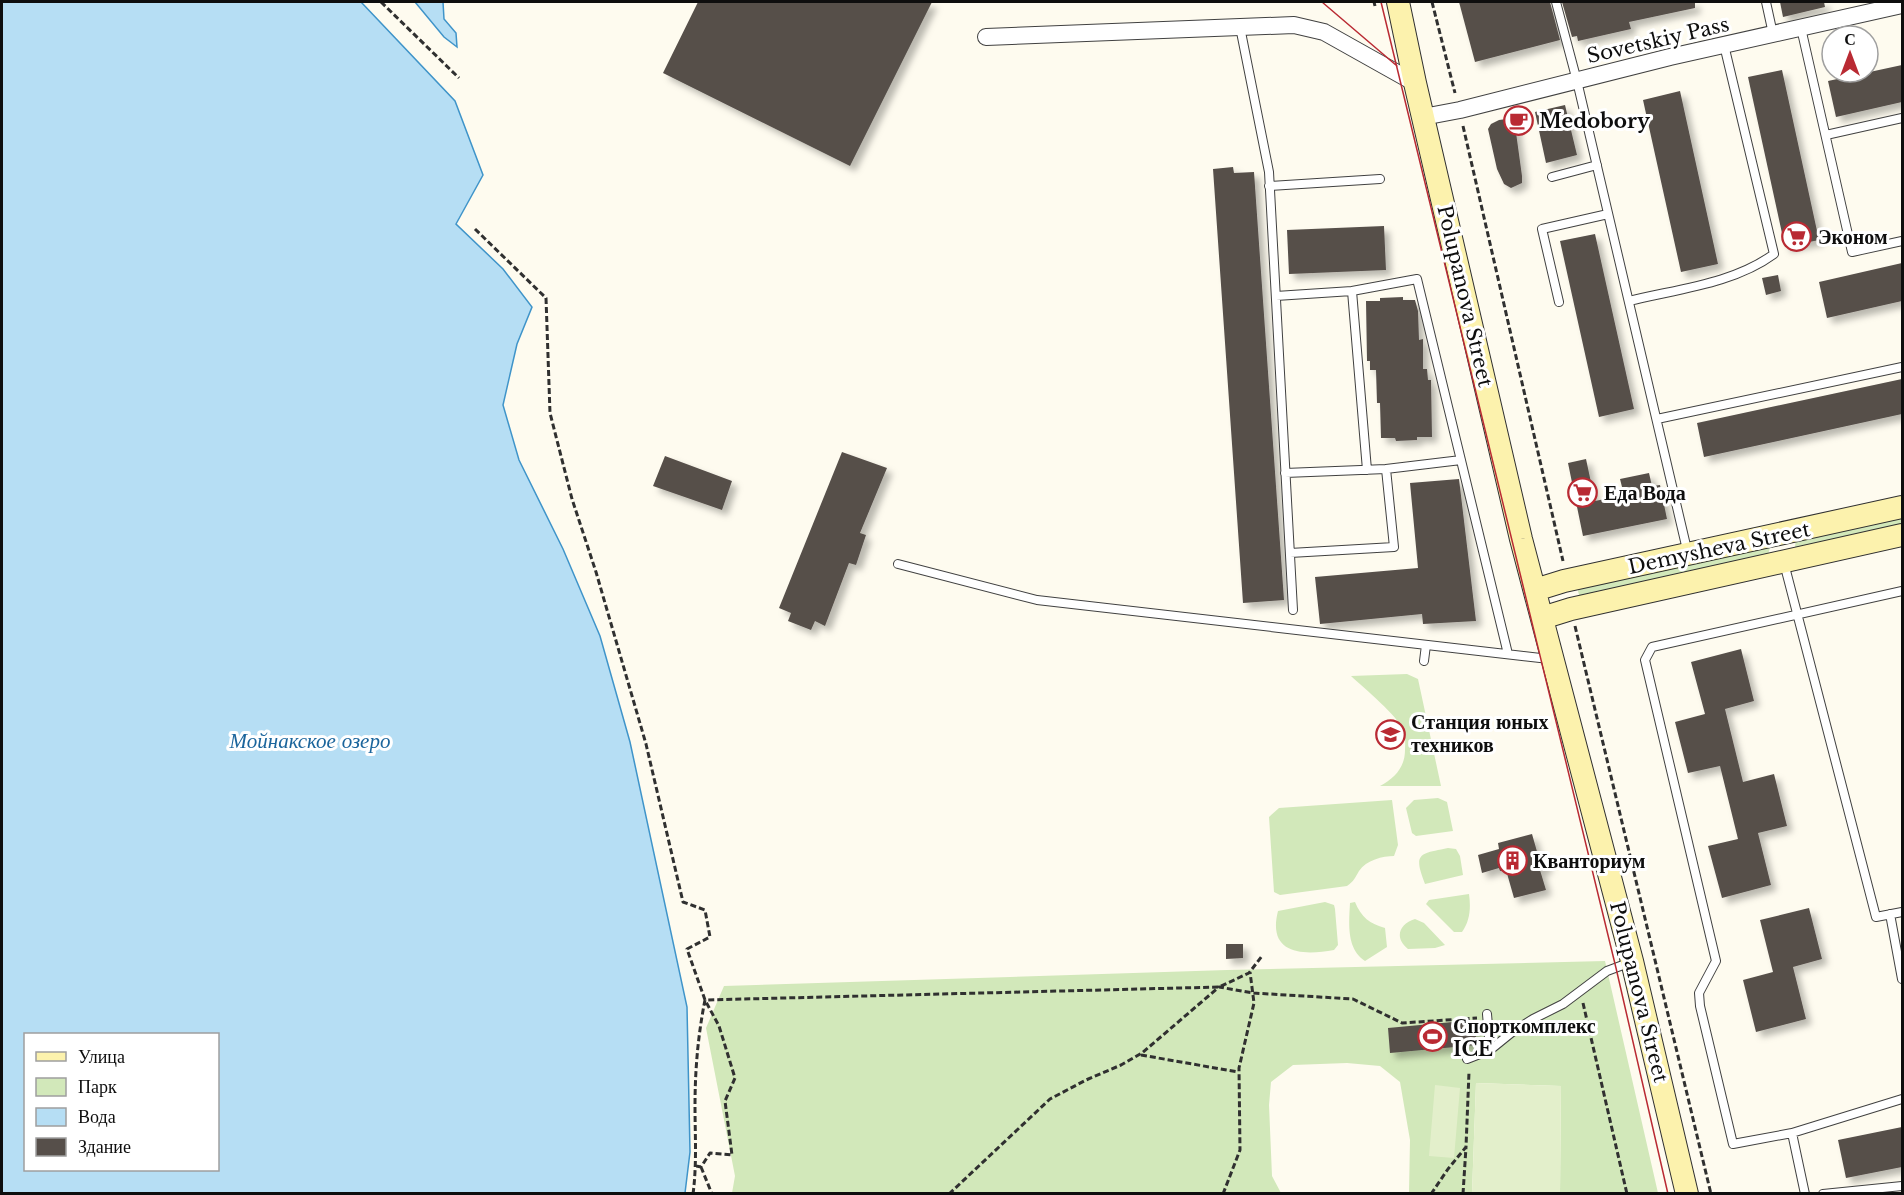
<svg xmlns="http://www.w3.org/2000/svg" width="1904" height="1195" viewBox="0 0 1904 1195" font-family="'Libre Baskerville',serif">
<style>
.green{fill:#d2e8ba}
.pitch{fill:#e3efcb}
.water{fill:#b6def4;stroke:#3f94c9;stroke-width:1.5;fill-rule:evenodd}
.building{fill:#564f4a;filter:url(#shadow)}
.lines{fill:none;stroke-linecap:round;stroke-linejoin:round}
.lane-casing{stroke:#414141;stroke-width:10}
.street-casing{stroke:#414141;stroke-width:18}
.secondary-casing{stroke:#303030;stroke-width:24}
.path{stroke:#303030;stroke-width:3;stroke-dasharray:6 3;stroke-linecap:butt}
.lane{stroke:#fff;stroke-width:8}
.street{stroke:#fff;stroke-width:16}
.secondary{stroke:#fcf2ad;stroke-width:22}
.tram{stroke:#b92a33;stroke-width:1.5}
.labels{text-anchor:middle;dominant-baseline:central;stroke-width:6;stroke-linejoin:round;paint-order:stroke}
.street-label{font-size:20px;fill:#0e0e0e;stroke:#fff}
.poi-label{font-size:20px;font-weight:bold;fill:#0e0e0e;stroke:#fff;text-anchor:start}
.water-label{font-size:21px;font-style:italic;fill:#1b659c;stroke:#fff}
</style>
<defs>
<filter id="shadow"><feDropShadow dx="5.5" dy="5.5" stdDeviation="3" flood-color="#0004"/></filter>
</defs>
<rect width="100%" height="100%" fill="#fefbef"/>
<path class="green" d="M1902,514V525L1799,549L1795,547L1796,538Z
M1770,547L1768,555L1588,595H1579L1578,591L1579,587Z
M1407,674L1418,679L1441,786H1380C1395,778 1405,767 1405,750C1405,744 1406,737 1404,731C1398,716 1364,688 1351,676Z
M1438,798L1447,802L1453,831L1416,836L1412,833L1406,808L1414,800Z
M1392,800L1398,845L1394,856C1383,856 1366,860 1359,871C1355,878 1354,881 1347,886L1280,895L1274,892L1269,817L1279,808Z
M1448,848L1456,849L1460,856L1463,875L1425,884C1413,853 1419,854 1448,848Z
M1469,894C1471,908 1470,921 1462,932H1454L1426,904L1429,900Z
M1325,902L1334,905L1335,909L1338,945L1334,950C1302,956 1267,954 1278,911Z
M1355,902C1361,917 1370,924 1385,928L1387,947L1365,961C1346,949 1349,923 1350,903Z
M1415,919L1424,923L1445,945L1435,948L1408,949C1394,938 1399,924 1415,919Z
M1605,961L1658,1193H1560L1561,1086L1476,1083L1472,1193H1409L1410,1140L1400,1082L1380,1066L1347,1063L1293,1065L1271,1082L1269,1105L1272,1176L1281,1193H732L735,1176L706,1028L724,986L1227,970Z"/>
<path class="pitch" d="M1476,1083L1561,1086L1560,1193H1472Z
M1435,1085L1460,1088L1454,1158L1429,1156Z"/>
<path class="water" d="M2,2H361L455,101L483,175L456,224L503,269L532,307L517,344L503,405L519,460L563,549L600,636L630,742L687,1007L690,1152L685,1193H2ZM26,1034H218V1170H26Z
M415,2H443L444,19L456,33L457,47L444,37Z"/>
<path class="building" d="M698,2H932L850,166L663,73Z
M1459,2H1550L1560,40L1475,62Z
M1562,2H1695V8L1629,22L1631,29L1578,41L1577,36L1572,37Z
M1780,2H1824L1825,7L1783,17Z
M1902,65V102L1836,117L1828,81Z
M1782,70L1819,240L1785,247L1748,77Z
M1680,91L1718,264L1681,272L1643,100Z
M1565,105L1577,155L1546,163L1535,112Z
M1514,118L1522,176V183L1511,188L1504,184L1497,169L1488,129L1491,124L1499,120Z
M1233,167L1234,173L1254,172L1284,600L1243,603L1213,169Z
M1384,226L1386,270L1289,274L1287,230Z
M1595,234L1634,409L1599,417L1560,241Z
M1902,263V301L1827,318L1819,282Z
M1778,275L1781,291L1766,295L1762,278Z
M1403,297V300H1415L1418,311L1419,340L1423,339V369H1427L1428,380H1431L1432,437H1417V440L1396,441L1395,438H1381L1380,403H1377L1376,370H1370V361H1367L1366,301H1380V298Z
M1902,379V414L1704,457L1697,423Z
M842,452L887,468L860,533L866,535L856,565L849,563L825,626L815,621L811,630L788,621L791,613L779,608Z
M665,456L732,481L722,510L653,486Z
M1586,459L1595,501L1624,495L1620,479L1649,473L1652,486L1660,485L1667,519L1583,536L1568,463Z
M1459,479L1476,621L1423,624L1422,614L1320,624L1315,577L1418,568L1410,483Z
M1741,649L1754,701L1725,709L1743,782L1774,774L1787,826L1758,833L1771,885L1722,898L1708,846L1738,839L1720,766L1688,773L1675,722L1705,714L1691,662Z
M1532,834L1538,855L1543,853L1547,868L1540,870L1546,890L1514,898L1506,870L1500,871L1499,868L1482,873L1478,855L1499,849L1498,843Z
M1809,908L1822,959L1793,967L1806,1019L1756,1032L1743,980L1773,972L1760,920Z
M1226,944H1243V958L1226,959Z
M1474,1020L1477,1045L1390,1053L1388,1028Z
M1902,1127V1167L1846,1178L1838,1140Z"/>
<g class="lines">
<defs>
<path id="lane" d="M1556,2L1577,81L1688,554
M1766,2L1773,34
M1240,27L1269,172L1293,610
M1801,28L1852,252L1902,241
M1826,135L1902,118
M1552,177L1597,165
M1269,186L1380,179
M1352,291L1417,279L1508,654
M1276,296L1352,291L1367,470
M1629,301C1677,289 1733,284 1774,254L1724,45
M1559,302L1542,229L1608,214
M1657,419L1902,367
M1386,469L1461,460
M1285,473L1386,469L1394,547L1290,553
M1784,563L1876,917L1902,912
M898,564L1037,600L1549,659
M1902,591L1652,647L1645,660L1716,961L1699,993L1700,1006L1733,1144L1792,1133L1902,1099
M1424,661L1426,645
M1890,914L1902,979
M1490,1050L1511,1033L1533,1019L1563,1004L1607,971L1631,962
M1467,1059L1490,1050L1487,1014
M1792,1133L1805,1194
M1823,1194L1902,1186"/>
<path id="street" d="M986,37L1294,25L1324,32L1415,83
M1423,117L1460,110L1670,57L1902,5"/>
<path id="secondary" d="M1398,2L1415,83L1521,539L1632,961L1687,1194
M1535,590L1564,581L1902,507
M1542,618L1571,609L1902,535"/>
</defs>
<use href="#lane" class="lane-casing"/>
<use href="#street" class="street-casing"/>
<use href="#secondary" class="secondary-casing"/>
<path class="path" d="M381,2L459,78
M1374,2L1375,6
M1432,2L1455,93
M1463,126L1563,561
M475,229L546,298L550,413L572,499L596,572L646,744L683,902L705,910L710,937L687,949L705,1000L719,1026L735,1078L725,1101L732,1155L710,1153L701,1167L696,1166
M1575,626L1711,1194
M1583,1003L1627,1194
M1141,1055L1238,1072
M701,1167L712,1194
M693,1194C697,1164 695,1135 695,1106C695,1070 698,1035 705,1000L1219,987L1249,973L1262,956
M949,1194L1050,1099L1086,1080L1121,1065L1142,1053L1219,987L1253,993L1353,999L1402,1023L1477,1018
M1223,1194L1240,1150L1239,1068L1254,1003L1250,972
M1431,1194L1448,1169L1466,1147L1469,1072
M1463,1194L1466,1147"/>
<use href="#lane" class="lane"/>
<use href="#street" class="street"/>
<use href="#secondary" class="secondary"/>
<path class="tram" d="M1322,2L1397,66
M1381,2L1616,968L1668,1194"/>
</g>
<defs>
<symbol id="cafe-ring" viewBox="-11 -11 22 22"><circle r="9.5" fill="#fff" stroke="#b92a33" stroke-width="1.5"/><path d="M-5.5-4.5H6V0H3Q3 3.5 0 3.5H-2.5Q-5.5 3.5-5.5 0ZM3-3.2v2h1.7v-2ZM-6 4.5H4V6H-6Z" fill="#b92a33"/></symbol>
<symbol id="supermarket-ring" viewBox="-11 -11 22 22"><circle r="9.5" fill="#fff" stroke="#b92a33" stroke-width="1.5"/><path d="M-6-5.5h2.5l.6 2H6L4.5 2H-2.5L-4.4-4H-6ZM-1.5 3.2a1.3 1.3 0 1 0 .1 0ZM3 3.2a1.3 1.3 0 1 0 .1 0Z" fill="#b92a33"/></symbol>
<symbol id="university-ring" viewBox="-11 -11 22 22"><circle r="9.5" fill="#fff" stroke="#b92a33" stroke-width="1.5"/><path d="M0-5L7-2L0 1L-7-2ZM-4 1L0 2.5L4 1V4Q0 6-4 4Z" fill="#b92a33"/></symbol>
<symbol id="building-ring" viewBox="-11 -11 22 22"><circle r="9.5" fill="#fff" stroke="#b92a33" stroke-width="1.5"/><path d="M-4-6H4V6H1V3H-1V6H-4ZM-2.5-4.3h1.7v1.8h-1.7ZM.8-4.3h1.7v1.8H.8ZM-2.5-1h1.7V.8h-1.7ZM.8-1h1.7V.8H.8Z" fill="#b92a33"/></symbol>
<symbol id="stadium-ring" viewBox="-11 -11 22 22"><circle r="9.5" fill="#fff" stroke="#b92a33" stroke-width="1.5"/><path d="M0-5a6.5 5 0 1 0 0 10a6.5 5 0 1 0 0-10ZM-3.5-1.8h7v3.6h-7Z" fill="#b92a33"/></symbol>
</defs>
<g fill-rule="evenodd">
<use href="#cafe-ring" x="1502" y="104" width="33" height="33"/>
<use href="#supermarket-ring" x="1780" y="220" width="33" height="33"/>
<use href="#supermarket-ring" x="1566" y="476" width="33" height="33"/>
<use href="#university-ring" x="1374" y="718" width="33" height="33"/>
<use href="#building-ring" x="1496" y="844" width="33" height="33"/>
<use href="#stadium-ring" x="1416" y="1020" width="33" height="33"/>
</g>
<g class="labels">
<g class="street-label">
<text transform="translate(1658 40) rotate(-13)">Sovetskiy Pass</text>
<text transform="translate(1465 296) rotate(77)">Polupanova Street</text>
<text transform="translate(1719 548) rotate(-12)">Demysheva Street</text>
<text transform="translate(1639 992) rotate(76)">Polupanova Street</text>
</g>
<g class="poi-label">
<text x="1539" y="121">Medobory</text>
<text x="1818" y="237">Эконом</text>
<text x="1604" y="493">Еда Вода</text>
<text x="1411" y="722">Станция юных<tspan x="1411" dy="23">техников</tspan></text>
<text x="1533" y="861">Кванториум</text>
<text x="1453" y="1026">Спорткомплекс<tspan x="1453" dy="23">ICE</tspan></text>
</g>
<g class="water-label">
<text x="310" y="741">Мойнакское озеро</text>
</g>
</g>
<rect width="1904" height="1195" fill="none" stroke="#0e0e0e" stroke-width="6"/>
<rect x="24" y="1033" width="195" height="138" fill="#ffffff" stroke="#9f9f9f" stroke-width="1.5"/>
<rect x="36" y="1052" width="30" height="9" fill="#fcf2ad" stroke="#9f9f9f" stroke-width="1.5"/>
<text x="78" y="1063" font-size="18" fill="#0e0e0e">Улица</text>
<rect x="36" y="1078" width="30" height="18" fill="#d2e8ba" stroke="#9f9f9f" stroke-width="1.5"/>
<text x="78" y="1093" font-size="18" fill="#0e0e0e">Парк</text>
<rect x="36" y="1108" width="30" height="18" fill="#b6def4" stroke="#9f9f9f" stroke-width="1.5"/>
<text x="78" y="1123" font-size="18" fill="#0e0e0e">Вода</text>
<rect x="36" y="1138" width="30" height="18" fill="#564f4a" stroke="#9f9f9f" stroke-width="1.5"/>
<text x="78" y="1153" font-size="18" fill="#0e0e0e">Здание</text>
<g transform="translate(1850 54)"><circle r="28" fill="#ffffff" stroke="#9f9f9f" stroke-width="1.5"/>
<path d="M0-4.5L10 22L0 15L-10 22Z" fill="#b92a33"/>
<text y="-9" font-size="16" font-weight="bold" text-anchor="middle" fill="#0e0e0e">С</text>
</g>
</svg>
